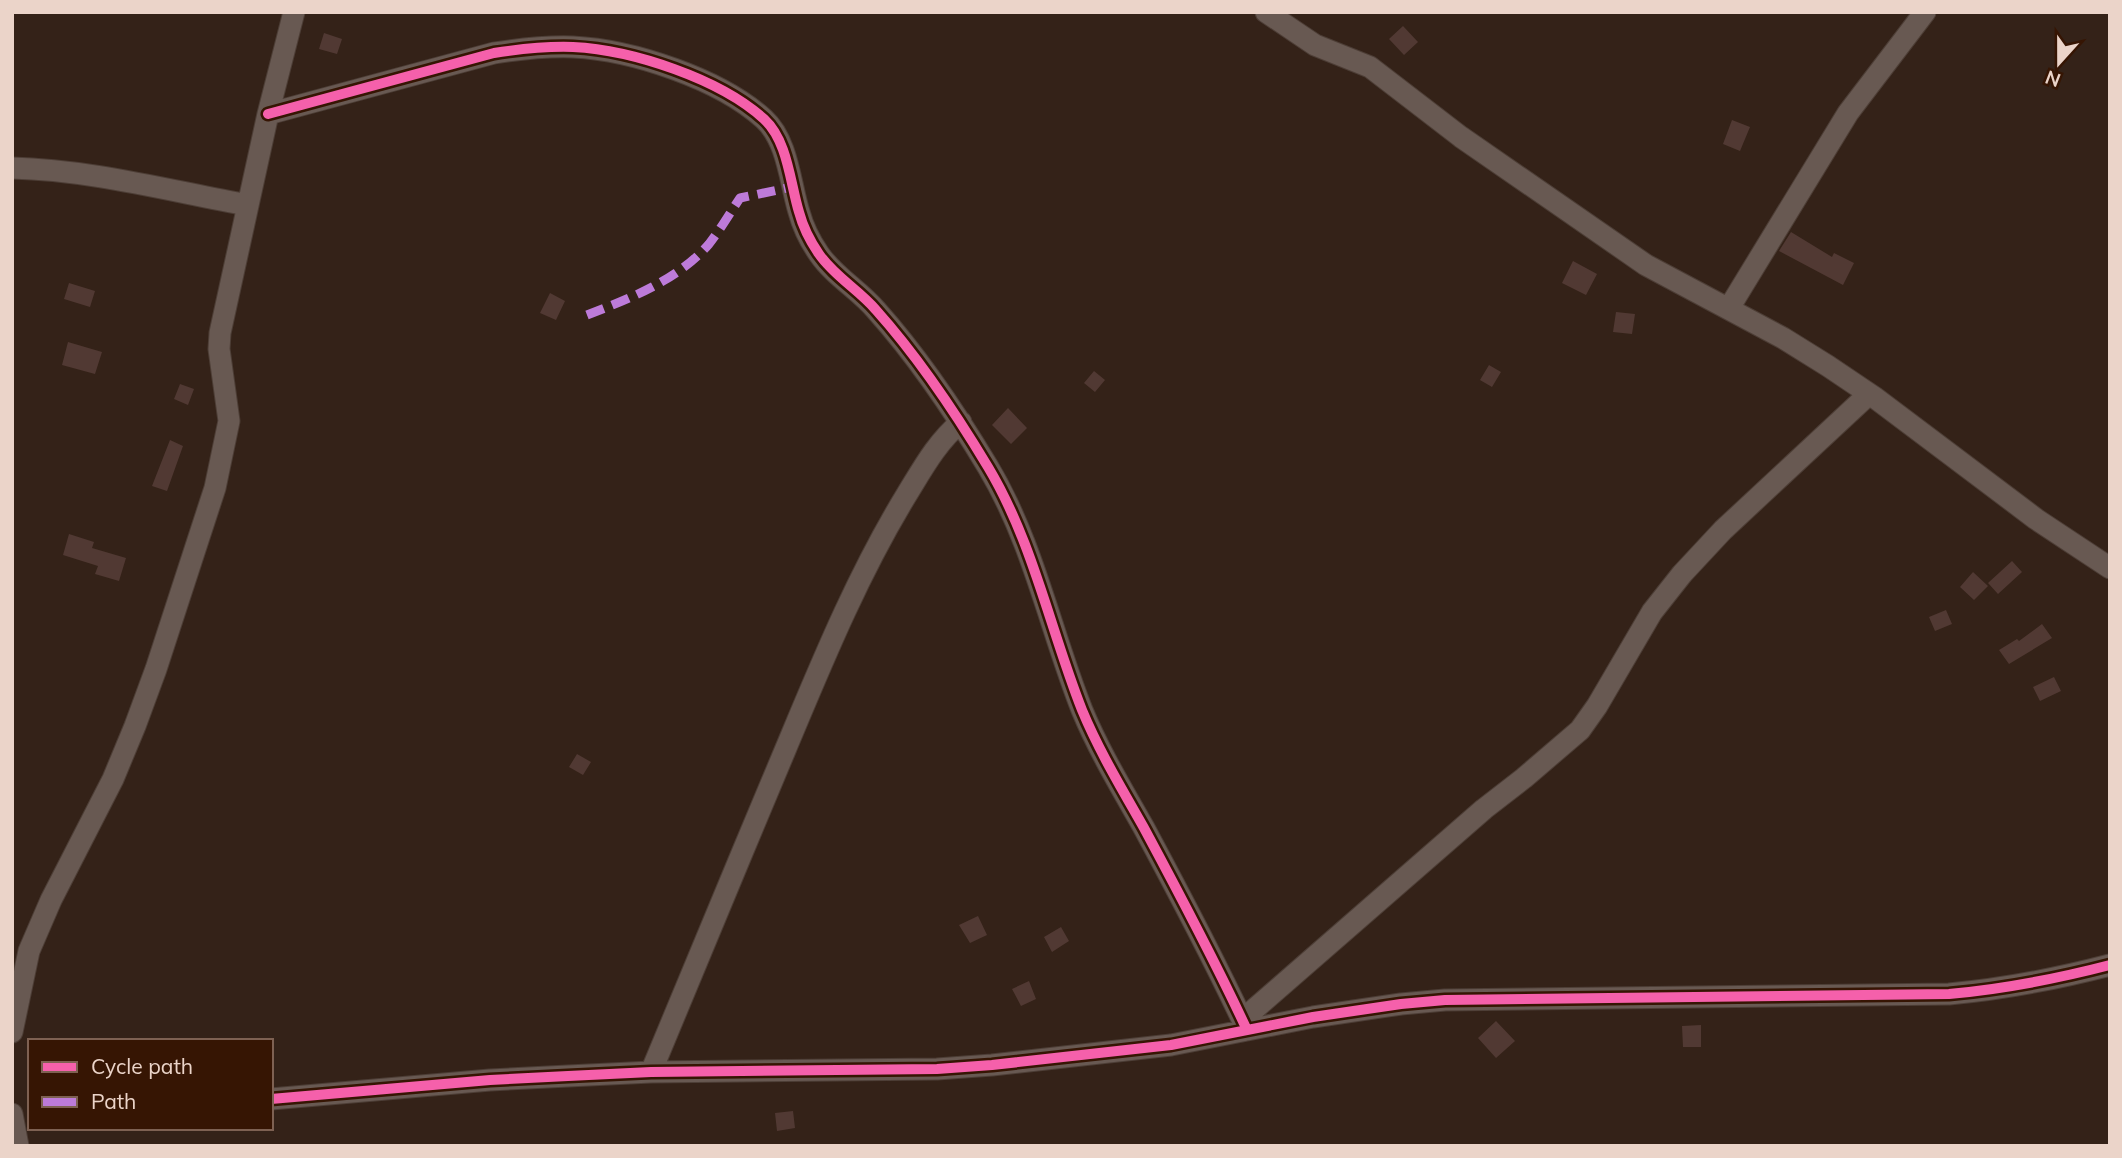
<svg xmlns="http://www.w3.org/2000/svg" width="2122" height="1158" viewBox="0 0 2122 1158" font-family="Mulish,sans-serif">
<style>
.building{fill:#513933}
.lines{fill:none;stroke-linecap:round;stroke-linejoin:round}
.minor-casing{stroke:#4d3e36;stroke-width:23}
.minor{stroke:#685952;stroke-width:21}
.quiet{stroke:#bd7bd9;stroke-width:9;stroke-dasharray:18 9;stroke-linecap:butt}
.cycleway-casing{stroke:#361503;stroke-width:15}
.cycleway{stroke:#f560ab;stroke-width:10}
</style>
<rect width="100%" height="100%" fill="#342218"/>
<path class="building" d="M1403,26L1418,42L1404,55L1389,39Z
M324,33L342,39L337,54L319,49Z
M1732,120L1750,127L1740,151L1723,144Z
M1791,232L1832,257L1834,253L1854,263L1843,285L1779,251Z
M1573,261L1597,274L1586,295L1562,283Z
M69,283L95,291L90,307L64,299Z
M550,293L565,301L556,320L540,313Z
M1616,312L1635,314L1632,334L1613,332Z
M68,342L102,352L95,374L62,365Z
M1489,365L1501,372L1492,387L1480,380Z
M1094,371L1105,380L1095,392L1084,383Z
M180,384L194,389L188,405L174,399Z
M1008,408L1027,428L1011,444L992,425Z
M170,440L183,446L167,491L152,486Z
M69,534L94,542L92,548L126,558L119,581L95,574L98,566L63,555Z
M2012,561L2022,572L1998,594L1988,583Z
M1973,572L1988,586L1974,600L1960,587Z
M1946,610L1952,624L1935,631L1929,617Z
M2042,624L2052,638L2009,664L1999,650L2017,639L2019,641Z
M2054,677L2061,691L2040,701L2033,687Z
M577,754L591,762L583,775L569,767Z
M978,916L987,935L970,943L959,925Z
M1061,927L1069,941L1052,952L1044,937Z
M1029,981L1036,999L1021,1006L1012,989Z
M1496,1021L1515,1041L1496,1058L1478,1038Z
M1701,1025V1047H1683L1682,1026Z
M793,1111L795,1128L777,1131L775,1113Z"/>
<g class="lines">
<defs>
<path id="minor" d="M1266,12L1315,45L1370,67L1461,137L1646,265L1783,338L1828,366L1874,397L2036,519L2110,568
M268,114L494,53C520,49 546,46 573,47C633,50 720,79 764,119C788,141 790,183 799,212C803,227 810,241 819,254C834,276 859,290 876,310C919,358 955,412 988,467C1033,542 1050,629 1082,710C1099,751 1122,789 1144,828C1180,895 1215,961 1247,1030
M12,168C92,170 170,191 248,205
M1729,308L1848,113L1925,12
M1242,1020L1484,809L1524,778L1580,730L1597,706L1652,612L1682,574L1723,530L1869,394
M12,1032L29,951L51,900L113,779L135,726L156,669L215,488L229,421L219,349L220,333L268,114L294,12
M651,1072C695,964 741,856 786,748C822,662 858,574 907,494C923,468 937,442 961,422
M271,1099L490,1080L568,1076L651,1072L937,1069L992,1065L1171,1045L1313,1017L1401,1004L1445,1000L1949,994C2004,989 2056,979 2110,965
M12,1114L18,1146"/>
</defs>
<use href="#minor" class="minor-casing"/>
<use href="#minor" class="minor"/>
<path class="quiet" d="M587,315C631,298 678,280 709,244C720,230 730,213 740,198L792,187"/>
<defs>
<path id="cycleway" d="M268,114L494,53C520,49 546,46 573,47C633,50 720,79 764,119C788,141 790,183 799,212C803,227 810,241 819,254C834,276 859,290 876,310C919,358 955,412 988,467C1033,542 1050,629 1082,710C1099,751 1122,789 1144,828C1180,895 1215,961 1247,1030
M271,1099L490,1080L568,1076L651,1072L937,1069L992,1065L1171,1045L1313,1017L1401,1004L1445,1000L1949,994C2004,989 2056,979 2110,965"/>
</defs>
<use href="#cycleway" class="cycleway-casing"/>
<use href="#cycleway" class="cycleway"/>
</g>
<rect width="2122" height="1158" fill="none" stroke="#ebd4c9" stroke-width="28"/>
<rect x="28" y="1039" width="245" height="91" fill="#361503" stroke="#7e6152" stroke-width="2"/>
<rect x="42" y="1062" width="35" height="10" fill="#f560ab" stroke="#7e6152" stroke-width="2"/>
<text x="91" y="1074" font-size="21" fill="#ebd4c9">Cycle path</text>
<rect x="42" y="1097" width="35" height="10" fill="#bd7bd9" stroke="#7e6152" stroke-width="2"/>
<text x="91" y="1109" font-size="21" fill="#ebd4c9">Path</text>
<g transform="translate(2059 63) rotate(201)" stroke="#361503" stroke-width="5" paint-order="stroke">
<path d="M0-5L12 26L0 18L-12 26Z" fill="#ebd4c9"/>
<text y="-10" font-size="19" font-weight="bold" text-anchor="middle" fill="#ebd4c9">N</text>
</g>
</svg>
